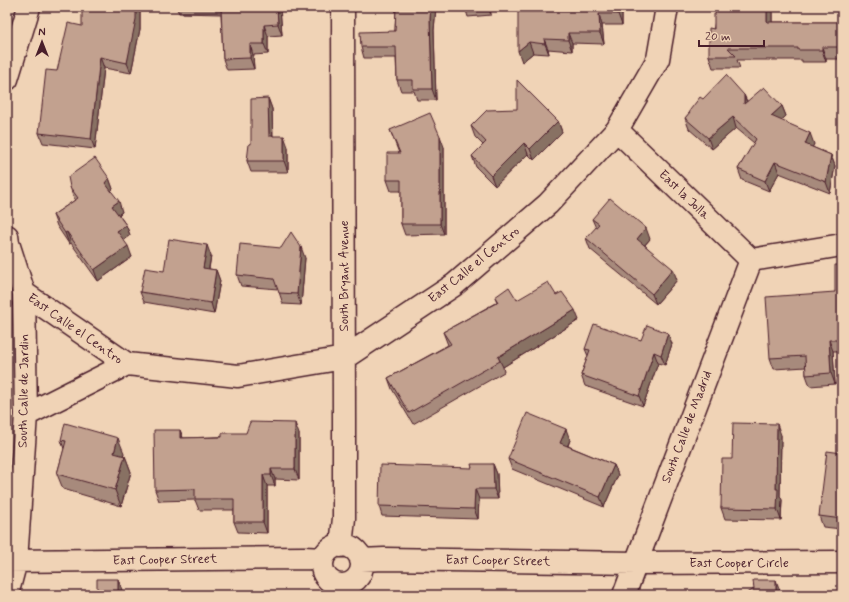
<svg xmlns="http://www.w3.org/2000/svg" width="849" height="602" viewBox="0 0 849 602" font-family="Mynerve,sans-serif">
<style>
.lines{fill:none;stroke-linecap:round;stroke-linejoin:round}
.minor-casing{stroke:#4a1f2b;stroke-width:25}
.minor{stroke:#f0d3b6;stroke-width:22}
.wall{fill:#a78a7b;stroke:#4a1f2b}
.shaded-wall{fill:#887164;stroke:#4a1f2b}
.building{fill:#c2a18f;stroke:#4a1f2b}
.labels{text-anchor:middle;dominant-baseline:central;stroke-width:4;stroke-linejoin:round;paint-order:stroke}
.street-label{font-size:13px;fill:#4a1f2b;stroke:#f0d3b6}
</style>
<rect width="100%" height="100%" fill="#f0d3b6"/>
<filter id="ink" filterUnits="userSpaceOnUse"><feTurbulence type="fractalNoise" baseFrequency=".025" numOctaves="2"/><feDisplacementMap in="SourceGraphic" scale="8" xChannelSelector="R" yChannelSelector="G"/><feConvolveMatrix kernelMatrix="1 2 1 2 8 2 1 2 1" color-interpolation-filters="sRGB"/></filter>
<g filter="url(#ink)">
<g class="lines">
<defs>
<path id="minor" d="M7,79L29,7
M617,130L751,260
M7,236L8,243L24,293L26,415L16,561L7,595
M751,260L842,245
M24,293L127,364
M26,415L127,364L238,376L344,358L454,285L548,204L617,130L658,59L667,7
M322 565a20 20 0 1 1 40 0a20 20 0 1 1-40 0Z
M341,546L344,518V418L343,7
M361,560L384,559L636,563L842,562
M7,561L304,558L323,559
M624,595L636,563L751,260"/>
</defs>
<use href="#minor" class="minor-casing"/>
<use href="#minor" class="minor"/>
</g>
<path class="wall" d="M140,7V29L131,73L104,68L95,149L43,143L39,133L57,71L82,26Z
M176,7H280L282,35L268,36V54L253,55L254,69L227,70L223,59L221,14L179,13Z
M396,7H436L434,30L436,100H417L414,91H401L397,80L396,58H364L361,47L395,31Z
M465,7H490L491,15L468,17Z
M523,7H622V25H602L604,44L572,43V51L548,49L549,54L533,53L522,62Z
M716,7H772V22H840L842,7V59H826V62H802V60H737L740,68H713L709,56L716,14Z
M744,95L747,101L782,106L786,116L781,121L814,144L812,147L831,155L835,166L830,193L779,173L769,191L742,180L738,169L754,143L736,128L712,149L689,129L685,118L703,99Z
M268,98L272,109L273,136L288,147V172H251L247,161L251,144Z
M558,121L562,132L534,160L528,154L495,186L476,167L472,156L483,145L475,137L471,126Z
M390,130L444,147V234L405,235L401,224V191H391L387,180L399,153Z
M109,178L113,189L111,191L122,212L119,215L126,225L130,235L123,240L132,257L98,281L71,243L69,244L57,226L53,215L75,200L74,198L70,187Z
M592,219L650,239L645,245L677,280L656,304L590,249L586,238L596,228Z
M211,256L209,269L216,270L220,281L214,314L144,302L140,292L164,271Z
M305,258L301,305L283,304L278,289L241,286L237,275Z
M842,265V351H833L835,384L810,386L806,375V367L774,369L770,358L835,292Z
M556,295L579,320L503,367L504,372L413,424L392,389L388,378L448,345L443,332L497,302L495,297L517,300Z
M668,333L672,344L665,365L658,363L643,406L585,386L581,375L588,356L585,349L641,340Z
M180,430L183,438L299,434V480L275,479V486H267V533L238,532L234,522V510H199L195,500L159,501L155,490Z
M781,435L780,496L782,500L781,520L725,519L721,508L732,459Z
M61,440L124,453L123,455L125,456L131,472L121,506L63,489L57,474L64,449Z
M570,440L568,446L614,465L618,475L604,507L512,469L508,459Z
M842,453V529L823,527L819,516Z
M493,464L497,474L498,499H479L478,519L382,516L379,506L472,468Z"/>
<path class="shaded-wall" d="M136,7H140V29L131,73L127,63Z
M277,7H280L282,35L278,24Z
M431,7H436L434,30L436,100L432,89L430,19Z
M488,7H490L491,15Z
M618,7H622V25L618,14Z
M767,7H772V34L767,22Z
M599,14L602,25L604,44L600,33Z
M264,25L268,36V54L264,44Z
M568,33L572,43V51L568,40Z
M544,39L548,49L549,54L545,44Z
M529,42L533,53L522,62L518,51Z
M250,44L253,55L254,69L250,58Z
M822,47L826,59V62L822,50Z
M100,57L104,68L95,149L91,139Z
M744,95L748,105L744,104Z
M268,98L272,109L273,147L269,136Z
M782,106L786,116L774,127L771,116Z
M733,117L736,128L712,149L708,138Z
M558,121L562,132L534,160L530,149Z
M810,133L814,144L809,155L805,144Z
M284,136L288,147V172L284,161Z
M440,136L444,147V234L440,224Z
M524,143L528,154L495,186L491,176Z
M831,155L835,166L830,193L826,182Z
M775,162L779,173L769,191L765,181Z
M109,178L113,189L109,193L105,183Z
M119,201L122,212L116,216L112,206Z
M126,225L130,235L121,242L117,231Z
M646,228L650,239L641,249L637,239Z
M67,232L71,243L69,244L65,233Z
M207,245L211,256L207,278L203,268Z
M128,246L132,257L98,281L94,270Z
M301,247L305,258L301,305L297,294Z
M673,269L677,280L656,304L652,294Z
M216,270L220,281L214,314L211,303Z
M575,310L579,320L503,367L498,357Z
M668,333L672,344L665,365L661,355Z
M829,340L833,351L835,384L831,373Z
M654,352L658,363L643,406L639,396Z
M295,423L299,434V480L295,469Z
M777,424L781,435L780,496L782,500L781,520L777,509L776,489Z
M566,429L570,440L564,454L560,443Z
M180,430L184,440L180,438Z
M118,438L124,453L119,468L114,453Z
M125,456L131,472L121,506L115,490Z
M493,464L497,474L498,499L494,489Z
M614,465L618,475L604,507L600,497Z
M271,469L275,479V486L271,475Z
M263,475L267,486V533L263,522Z
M475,489L479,499L478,519L474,509Z
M118,579L122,590V595H118Z
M776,580L780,591V595H776Z"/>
<path class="building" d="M82,7H136V19L127,63L100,57L91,139L39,133L46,70L57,71L68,23L82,26Z
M221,7H277L278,24L264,25V44H250V58L223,59Z
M396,7H431L430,19L432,89H413V80H397L396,47H361L360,32L395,31Z
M523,7H618V14H599L600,33H568V40L544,39L545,44L529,42L518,51V10Z
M716,7H767V22H840V7H842V47H822V50H798V48H728L736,56H709V28L714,29V14H716Z
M726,75L744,95V104L764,87L782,106L771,116L810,133L805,144L831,155L826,182L775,162L765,181L738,169L756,139L733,117L708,138L685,118L690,112V110L700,97L703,99Z
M517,80L558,121L530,149L524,143L491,176L472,156L486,142L471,126L487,110L517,109Z
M268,98L269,136H284V161H247L249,144H251V99Z
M430,113L440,136V224H401V180H387V153H400L390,130Z
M95,158L109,178L105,183L119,201L112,206L126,225L117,231L128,246L94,270L67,232L65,233L53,215L78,198L70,187L68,177Z
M610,198L646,228L637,239L673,269L652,294L586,238L599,224L592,219Z
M291,232L301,247L297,294L279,293L274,279L237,275L240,244L281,248Z
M169,239L207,245L203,268L216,270L211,303L140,292L145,268L164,271Z
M835,265H842V340H829L831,373L806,375L805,356L770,358L766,297L835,292Z
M548,282L556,295L562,292L575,310L498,357L500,361L409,413L388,378L451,344L443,332L498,302L495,297L509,287L517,300Z
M594,324L641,340L647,325L668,333L661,355L654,352L639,396L581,375L590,350L585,349Z
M527,413L566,429L560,443L614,465L600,497L508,459Z
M250,422L295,423V469H271V475H263V522H234V499H195V489L155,490L154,430H180V438L222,437V433H246Z
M65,423L118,438L114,453L125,456L115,490L57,474L66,441L61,440Z
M733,423L777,424L776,489H778L777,509L721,508L722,459H732Z
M827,451L842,453V519L819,516Z
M471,464H493L494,489H475L474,509L379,506L380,465L472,468Z
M97,579H118V595H97Z
M753,580H776V595H744L754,589Z
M548,593V595H453Z"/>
</g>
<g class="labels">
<g class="street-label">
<text transform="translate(684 195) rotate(44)">East la Jolla</text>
<text transform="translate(474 265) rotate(-39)">East Calle el Centro</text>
<text transform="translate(344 276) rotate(-90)">South Bryant Avenue</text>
<text transform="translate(75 329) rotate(35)">East Calle el Centro</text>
<text transform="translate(24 391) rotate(-89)">South Calle de Jardin</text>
<text transform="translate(687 427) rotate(-69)">South Calle de Madrid</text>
<text transform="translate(165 560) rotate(-1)">East Cooper Street</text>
<text transform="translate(498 561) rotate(1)">East Cooper Street</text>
<text x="739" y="563">East Cooper Circle</text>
</g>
</g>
<rect width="849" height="602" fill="none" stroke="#f0d3b6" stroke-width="24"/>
<rect x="12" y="12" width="825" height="578" fill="none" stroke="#4a1f2b" stroke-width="1.5" filter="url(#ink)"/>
<g transform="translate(42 42)" stroke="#f0d3b6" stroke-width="3" paint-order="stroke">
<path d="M0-3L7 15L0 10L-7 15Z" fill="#4a1f2b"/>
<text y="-6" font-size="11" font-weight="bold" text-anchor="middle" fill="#4a1f2b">N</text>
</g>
<path d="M699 40v6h65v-6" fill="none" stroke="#4a1f2b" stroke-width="2"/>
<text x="705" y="40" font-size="12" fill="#4a1f2b" stroke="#f0d3b6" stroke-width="3" paint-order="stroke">20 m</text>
</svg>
